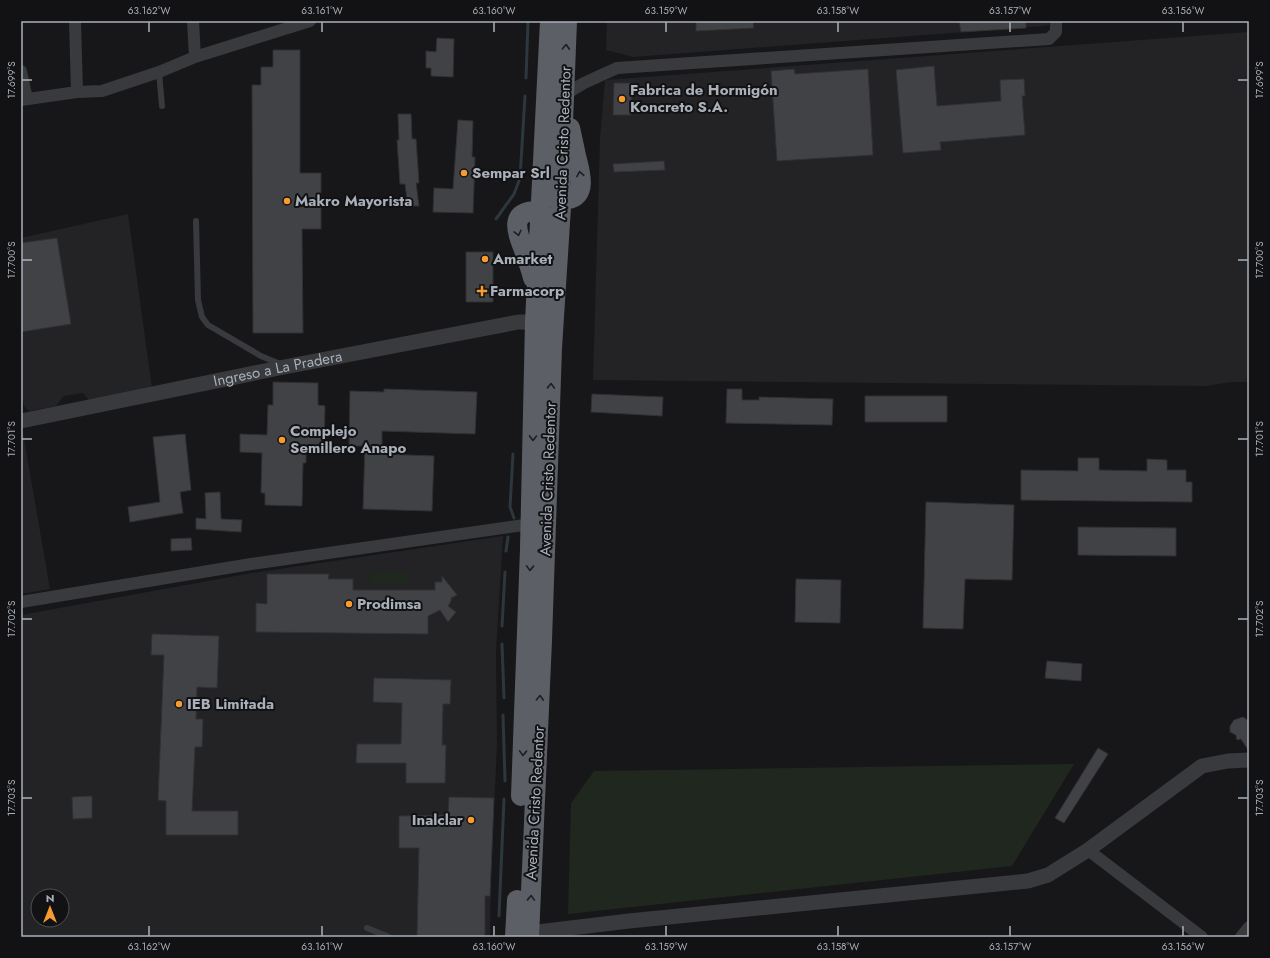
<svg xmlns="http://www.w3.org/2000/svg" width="1270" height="958" viewBox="0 0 1270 958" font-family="Jost,sans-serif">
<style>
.built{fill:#232326;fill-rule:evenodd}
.green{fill:#1f271f}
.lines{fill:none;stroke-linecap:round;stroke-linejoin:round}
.stream{stroke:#2c383e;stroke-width:3}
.building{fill:#414246;stroke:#313135}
.service{stroke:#383a3e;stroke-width:6}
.minor{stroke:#383a3e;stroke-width:12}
.tertiary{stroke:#383a3e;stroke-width:15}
.trunk{stroke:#5c6066;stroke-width:20}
.oneway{stroke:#1d1e20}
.ticks{fill:none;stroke:#a9b0ba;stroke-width:1.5}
.poi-dot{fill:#f99c2f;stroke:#121214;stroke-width:1.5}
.labels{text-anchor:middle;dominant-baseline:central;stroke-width:4;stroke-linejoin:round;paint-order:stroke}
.poi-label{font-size:15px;font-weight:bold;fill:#a9b0ba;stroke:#121214;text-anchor:start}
.street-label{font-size:15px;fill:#a9b0ba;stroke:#121214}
.neatline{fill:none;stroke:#a9b0ba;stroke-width:1.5}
.ticks-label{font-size:10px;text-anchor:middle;fill:#a9b0ba}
</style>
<rect width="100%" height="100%" fill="#171719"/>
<path class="built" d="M607,21H1049V25L1044,26L633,57L606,50Z
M1249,32V382H1230L1207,386L593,380L600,139L605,80Z
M128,214L152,388L90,401L83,393L64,396L56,406L29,411L24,406L21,387V238Z
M21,427H22L50,589L21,594Z
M503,536L496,650L497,745L491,873L490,937H21V615L252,573ZM38,896H62V920H38Z"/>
<path class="green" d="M371,572H406L409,574L411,582L408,584H372L370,582L369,578Z
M1074,764L1012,866L568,914L571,803L594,771Z"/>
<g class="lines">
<path class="stream" d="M526,78L528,21
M496,219L514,194L520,178L525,96
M513,454L510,507L514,518
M506,551L508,537
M502,626L505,572
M502,644L504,698
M503,715L505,781
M499,916L504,799"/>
</g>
<path class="building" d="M696,21H753L754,28L696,31Z
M959,21H1026V28L961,32Z
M437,38L454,39L453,77L431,76V68H426V51L436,52Z
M273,50H300V173H321V229H302L303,333H253L252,85H261V67H273Z
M934,66L937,106L1001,101L1000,80L1024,79L1025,96H1022L1025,135L940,142L941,150L903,153L896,70Z
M794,69L795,74L868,69L873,155L777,161L771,71Z
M614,83H632L631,115H613Z
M398,114H411L412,139H416L419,183H416L419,206H408L405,184H400L397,140H399Z
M458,120L473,121L472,157H475L473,213L433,212L434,188L453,189Z
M664,161L665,170L614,172L613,164Z
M57,238L71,324L21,332V243Z
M466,252H493V302H466Z
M273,382L318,383V405L325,406L324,446H306V463H303L302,506L265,505V493H261L262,453L240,452V434L267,435L268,405H273Z
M384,389L477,392L475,434L382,431V454L434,456L432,511L363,509L365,446H349L350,391L384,392Z
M727,389H742V400H759V397L833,399L832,425L726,423Z
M592,394L663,397L662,416L591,412Z
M865,396H947V422H865Z
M185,434L191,490L180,492L183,513L130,522L128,507L160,502L153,437Z
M1078,458H1099V470L1147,471V459L1167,460V470H1186V482H1192V502L1021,500V470L1078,471Z
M220,492L221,519L242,520L241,532L196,529V518L206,519L205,493Z
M926,502L1014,505L1012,580L965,579L963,629L923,628Z
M1078,527L1176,528V556L1078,555Z
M191,538L192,550L171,551V539Z
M267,574H329L328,579H353V590H435V582H442V576L457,595L451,598V601L448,606L456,612L448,622L440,610L428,616V634L256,632V603L267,604Z
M796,579L841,580L840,623L795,622Z
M152,634L219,636L217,688L197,687L196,719H203L202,747H195L192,811H238V835H166V801L158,800L164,655H151Z
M1047,661L1082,664L1081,681L1045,678Z
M374,678L451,680L450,704H443L442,745H446L445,783H406V763H356L357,744H401L402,703L373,702Z
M1243,717L1249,721V751L1241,739L1237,740L1236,735L1230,732V726L1234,720Z
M1098,748L1108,754L1064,823L1055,818Z
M92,796V818L73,819L72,797Z
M449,797L494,798L490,896H485V937H417L419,848H399V816L448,815Z"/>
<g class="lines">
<path class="service" d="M159,72L162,106
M196,221L198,300L202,317L208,325L261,356L280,364
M367,928L389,937"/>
<path class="minor" d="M75,21L77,92
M193,21L195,57
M21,71L27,99
M564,95L584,83L617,68L1049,39L1056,32V21
M21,100L77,92L102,91L159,72L195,57L310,21
M21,602L251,564L531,524
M1088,850L1202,937
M1241,937L1249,927"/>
<g class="tertiary">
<path id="s1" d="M21,421L279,368L518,322H535"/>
<path d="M529,933L629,921L1028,881L1048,875L1088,850L1202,766L1228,761L1249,760"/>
</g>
<path class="trunk" d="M550,193C554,197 561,199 567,199C589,197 579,168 576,156C574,146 572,137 570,128
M533,278C531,268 527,260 524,250C516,230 509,210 540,211L546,218L548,222
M521,796L530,549L535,322L550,21
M515,937L517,900
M529,937L542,640L552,348L561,207L560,198L567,21"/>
</g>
<defs><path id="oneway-chevron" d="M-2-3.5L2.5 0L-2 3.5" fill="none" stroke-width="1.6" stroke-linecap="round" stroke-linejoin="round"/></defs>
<g class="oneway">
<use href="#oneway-chevron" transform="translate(566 47) rotate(-87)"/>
<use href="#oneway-chevron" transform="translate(580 174) rotate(-100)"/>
<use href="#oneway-chevron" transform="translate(518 233) rotate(76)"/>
<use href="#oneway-chevron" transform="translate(551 386) rotate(-88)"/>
<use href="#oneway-chevron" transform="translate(533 438) rotate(91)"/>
<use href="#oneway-chevron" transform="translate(530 568) rotate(92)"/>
<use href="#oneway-chevron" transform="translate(540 698) rotate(-87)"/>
<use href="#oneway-chevron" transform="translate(523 753) rotate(92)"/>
<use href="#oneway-chevron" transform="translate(531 898) rotate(-88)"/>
</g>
<path class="ticks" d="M149,22V32M322,22V32M494,22V32M666,22V32M838,22V32M1010,22V32M1183,22V32M22,80H32M1238,80H1248M22,260H32M1238,260H1248M22,439H32M1238,439H1248M22,619H32M1238,619H1248M22,798H32M1238,798H1248M149,926V936M322,926V936M494,926V936M666,926V936M838,926V936M1010,926V936M1183,926V936"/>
<g class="poi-dot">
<circle cx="622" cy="99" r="4"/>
<circle cx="464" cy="173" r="4"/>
<circle cx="287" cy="201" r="4"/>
<circle cx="485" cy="259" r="4"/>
<path d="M480 285h4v4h4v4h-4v4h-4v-4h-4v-4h4z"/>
<circle cx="282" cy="440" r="4"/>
<circle cx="349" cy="604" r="4"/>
<circle cx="179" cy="704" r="4"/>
<circle cx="471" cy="820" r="4"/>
</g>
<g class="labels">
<g class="poi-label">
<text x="630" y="90">Fabrica de Hormigón<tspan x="630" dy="17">Koncreto S.A.</tspan></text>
<text x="472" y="173">Sempar Srl</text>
<text x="295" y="201">Makro Mayorista</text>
<text x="493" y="259">Amarket</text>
<text x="490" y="291">Farmacorp</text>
<text x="290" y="431">Complejo<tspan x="290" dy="17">Semillero Anapo</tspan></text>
<text x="357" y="604">Prodimsa</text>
<text x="187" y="704">IEB Limitada</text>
<text x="463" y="820" text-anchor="end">Inalclar</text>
</g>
<g class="street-label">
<text transform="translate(563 143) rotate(-88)">Avenida Cristo Redentor</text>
<text stroke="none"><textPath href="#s1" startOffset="262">Ingreso a La Pradera</textPath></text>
<text transform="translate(548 479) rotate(-88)">Avenida Cristo Redentor</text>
<text transform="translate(535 803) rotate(-87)">Avenida Cristo Redentor</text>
</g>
</g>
<rect width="1270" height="958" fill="none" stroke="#121214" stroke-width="44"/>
<g transform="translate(50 908)"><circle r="19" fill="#121214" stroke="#4e5156"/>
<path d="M0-3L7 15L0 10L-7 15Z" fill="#f99c2f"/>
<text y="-6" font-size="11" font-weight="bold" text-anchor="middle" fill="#a9b0ba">N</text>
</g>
<rect x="22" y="22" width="1226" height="914" class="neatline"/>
<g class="ticks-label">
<text x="149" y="14">63.162°W</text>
<text x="322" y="14">63.161°W</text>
<text x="494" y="14">63.160°W</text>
<text x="666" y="14">63.159°W</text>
<text x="838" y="14">63.158°W</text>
<text x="1010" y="14">63.157°W</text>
<text x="1183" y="14">63.156°W</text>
<text transform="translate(11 80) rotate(-90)" y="4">17.699°S</text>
<text transform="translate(1259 80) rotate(-90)" y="4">17.699°S</text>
<text transform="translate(11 260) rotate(-90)" y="4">17.700°S</text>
<text transform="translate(1259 260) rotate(-90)" y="4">17.700°S</text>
<text transform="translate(11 439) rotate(-90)" y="4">17.701°S</text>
<text transform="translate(1259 439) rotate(-90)" y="4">17.701°S</text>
<text transform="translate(11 619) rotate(-90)" y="4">17.702°S</text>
<text transform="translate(1259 619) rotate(-90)" y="4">17.702°S</text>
<text transform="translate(11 798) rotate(-90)" y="4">17.703°S</text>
<text transform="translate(1259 798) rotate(-90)" y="4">17.703°S</text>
<text x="149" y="950">63.162°W</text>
<text x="322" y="950">63.161°W</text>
<text x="494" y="950">63.160°W</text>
<text x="666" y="950">63.159°W</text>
<text x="838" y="950">63.158°W</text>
<text x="1010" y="950">63.157°W</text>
<text x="1183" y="950">63.156°W</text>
</g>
</svg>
